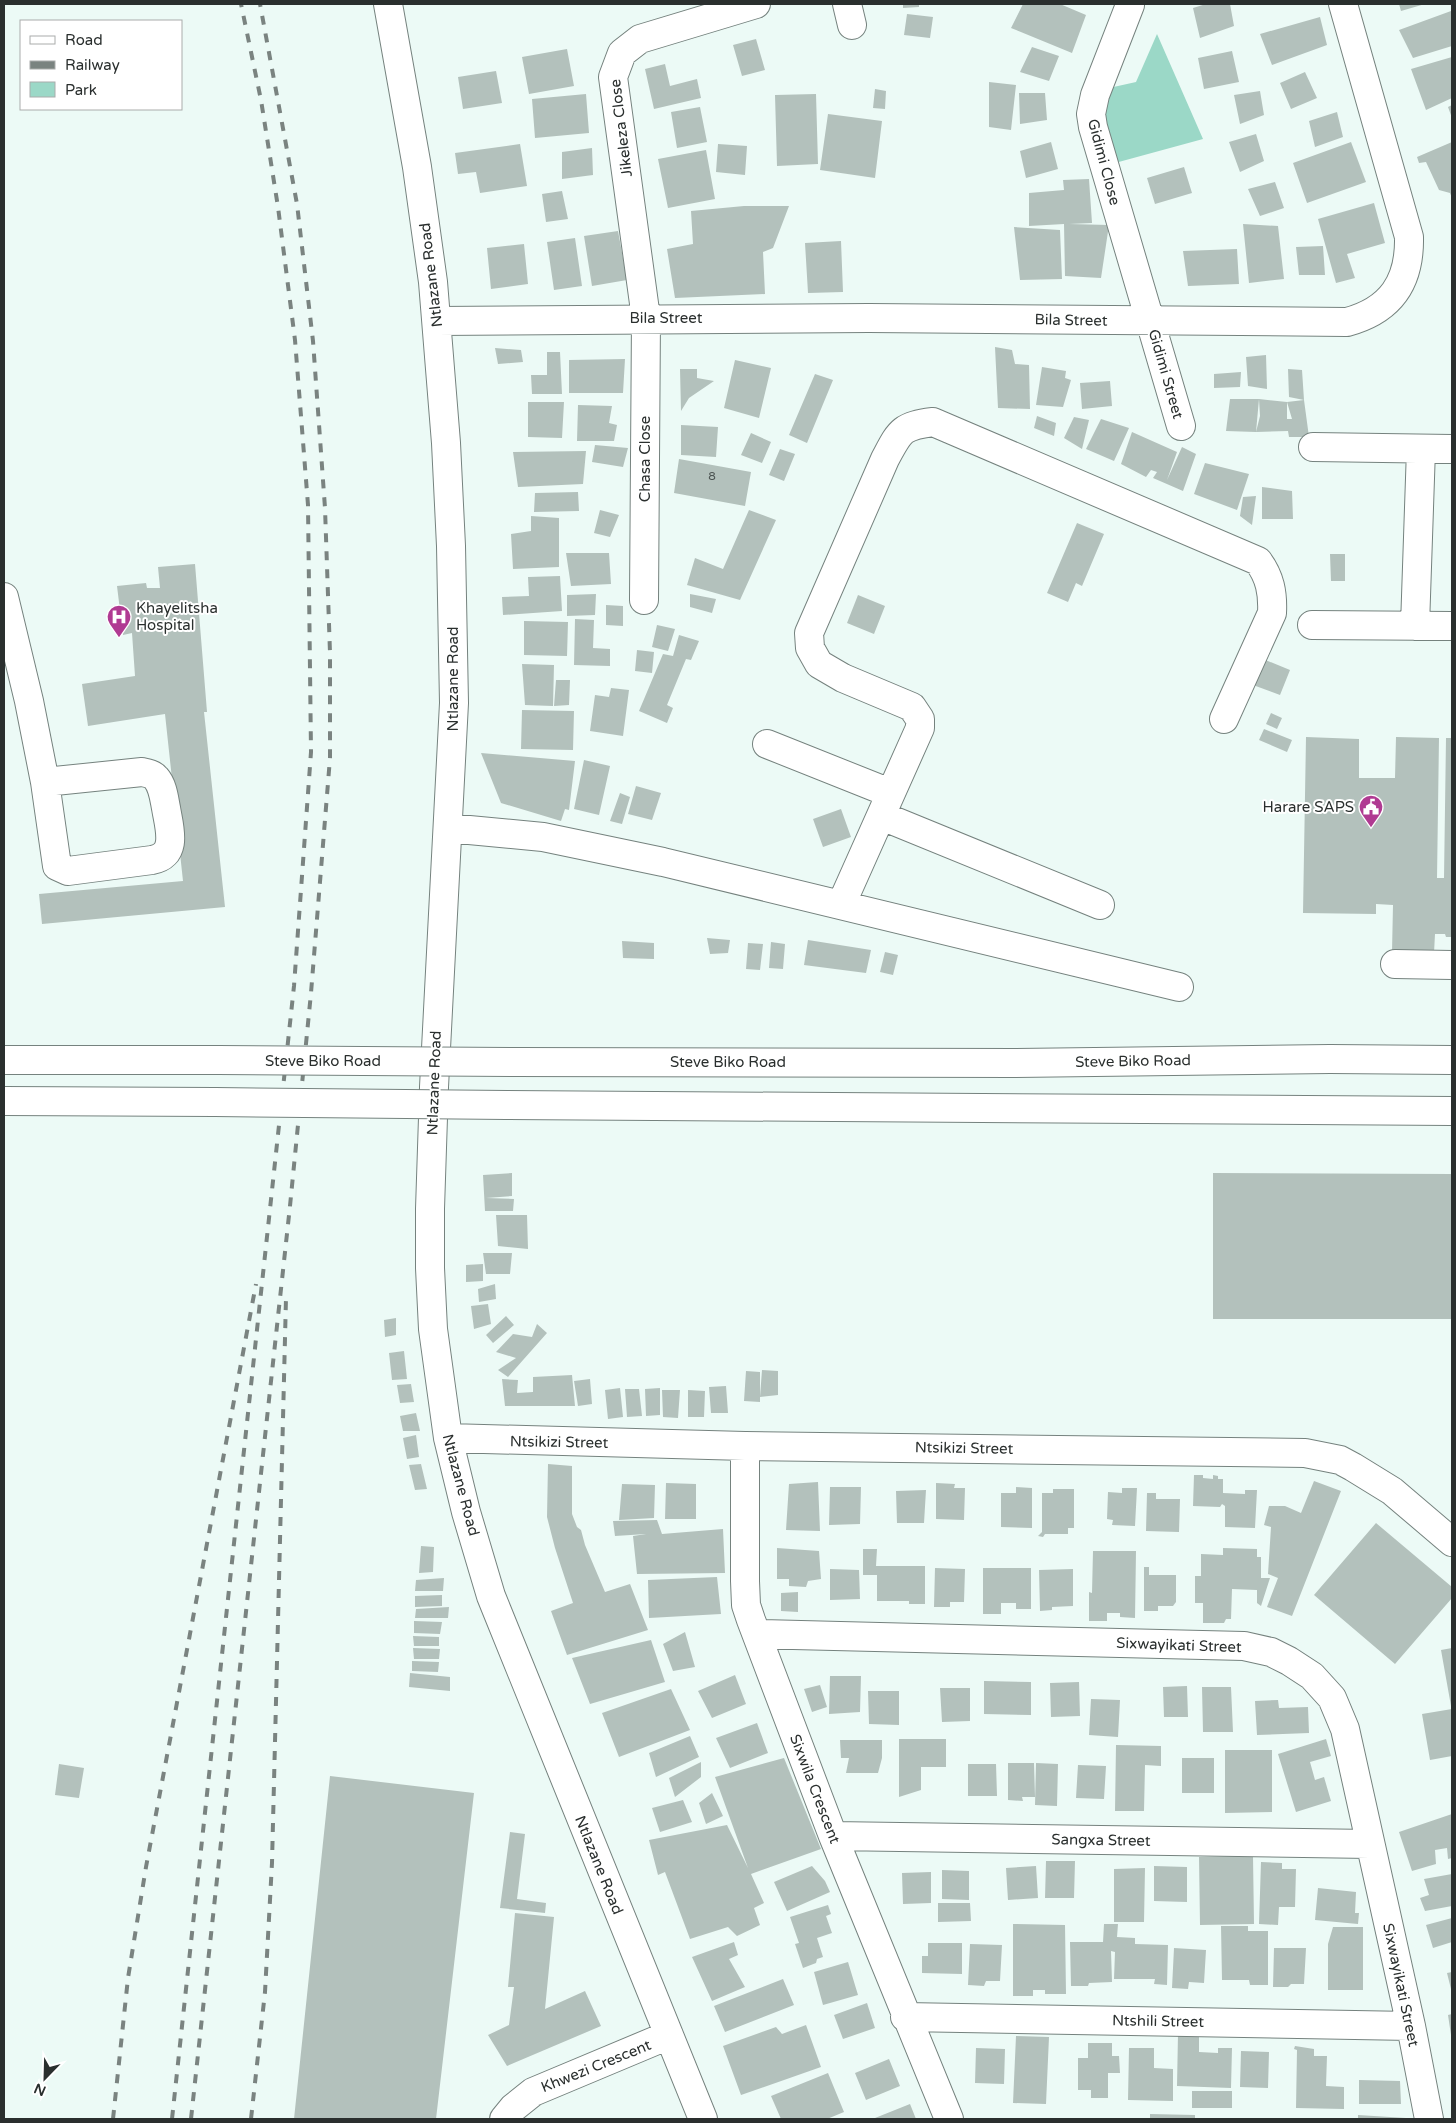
<svg xmlns="http://www.w3.org/2000/svg" width="1456" height="2123" viewBox="0 0 1456 2123" font-family="'Varela Round',sans-serif">
<style>
.green{fill:#9bd8c7}
.building{fill:#b3c1bc}
.lines{fill:none;stroke-linecap:round;stroke-linejoin:round}
.minor-casing{stroke:#75827e;stroke-width:30}
.minor{stroke:#fff;stroke-width:28}
.rail{stroke:#7a8380;stroke-width:4;stroke-dasharray:9 9;stroke-linecap:butt}
.minor-bridge-casing{stroke:#75827e;stroke-width:30;stroke-linecap:butt}
.minor-bridge{stroke:#fff;stroke-width:28}
.labels{text-anchor:middle;dominant-baseline:central;stroke-width:4;stroke-linejoin:round;paint-order:stroke}
.number-label{font-size:12px;fill:#4c5452}
.street-label{font-size:15px;fill:#2a2f2e;stroke:#fff}
.poi-label{font-size:15px;fill:#2a2f2e;stroke:#fff;text-anchor:start}
</style>
<rect width="100%" height="100%" fill="#ecfaf6"/>
<path class="green" d="M1157,34L1203,139L1115,163L1099,109L1109,88L1136,82Z"/>
<path class="building" d="M903,4H919V7L903,8Z
M1023,4H1060L1086,15L1072,53L1011,28Z
M1206,4H1230L1234,26L1200,38L1193,8Z
M1399,4H1425L1401,11Z
M1451,11L1452,46L1413,58L1399,30Z
M907,14L933,17L930,38L904,35Z
M1320,17L1327,45L1272,65L1260,34Z
M756,39L765,70L742,76L733,45Z
M1032,47L1059,56L1049,81L1020,72Z
M567,49L574,86L529,94L522,57Z
M1232,51L1239,82L1204,89L1198,58Z
M1452,57V98L1426,110L1411,69Z
M665,64L670,86L697,79L701,98L654,109L645,69Z
M496,71L502,103L463,109L458,77Z
M1305,72L1317,98L1291,109L1280,83Z
M989,82L1016,85L1011,130L989,127Z
M875,89L886,91L885,109L873,108Z
M1260,91L1264,115L1240,124L1234,95Z
M1019,93H1045L1047,120L1020,124Z
M586,94L589,133L535,138L532,99Z
M816,94L818,164L777,166L775,95Z
M1452,105V118L1448,107Z
M700,107L707,142L677,148L671,112Z
M1337,112L1343,137L1315,147L1309,121Z
M828,114L882,121L875,178L820,170Z
M1256,134L1264,161L1240,172L1229,142Z
M1051,142L1058,169L1026,178L1020,151Z
M1351,142L1366,182L1307,203L1293,163Z
M1452,142V198L1450,193L1439,190L1426,162L1419,163L1417,157Z
M520,144L527,186L480,193L476,172L458,174L455,153Z
M718,144L747,146L745,175L716,172Z
M592,148L593,175L562,179V152Z
M706,150L715,199L668,208L658,159Z
M1184,167L1192,193L1155,204L1147,178Z
M1089,179L1092,223L1069,224L1109,225L1101,278L1065,276L1064,224L1029,226V193L1064,190L1063,180Z
M1275,182L1284,208L1260,216L1248,189Z
M562,191L568,219L546,222L542,194Z
M1374,203L1385,243L1347,254L1355,278L1336,283L1318,219Z
M744,206H789L773,248L763,252L765,294L675,298L667,249L693,244L691,211Z
M1243,224L1278,226L1284,279L1249,283Z
M1014,227L1060,230L1062,279L1020,280Z
M618,231L627,280L592,286L584,236Z
M575,238L582,286L554,290L547,242Z
M841,241L843,292L808,293L805,243Z
M524,244L528,284L491,289L487,248Z
M1323,246L1325,275H1299L1296,247Z
M1237,249L1239,284L1188,286L1183,251Z
M995,347L1012,350L1015,364L1029,365L1030,409L998,408Z
M495,348L521,350L523,362L498,364Z
M547,352H560L562,394H532L531,375H547Z
M1266,355L1267,389L1248,386L1246,357Z
M625,359L623,393H569V360Z
M735,360L771,368L759,418L724,408Z
M1042,367L1066,371L1065,378L1071,380L1063,407L1036,405Z
M680,369H697V378L714,381L689,398L681,411Z
M1288,369L1302,370L1304,400L1289,397Z
M1241,372L1240,387L1214,388V374Z
M815,374L833,380L807,443L789,435Z
M1110,381L1112,406L1082,409L1080,383Z
M1230,399H1259L1256,432L1226,431Z
M1259,399L1287,402V419H1292L1287,402L1304,400L1309,437H1289L1288,431L1256,432L1260,416Z
M528,402H564L562,438L528,437Z
M578,405L612,406L609,423L617,425L614,441H577Z
M1037,416L1056,423L1054,436L1034,428Z
M1074,417L1089,420L1082,449L1064,438Z
M1101,419L1129,428L1114,461L1086,449Z
M681,425L718,427L716,457L681,455Z
M1132,432L1177,452L1167,480L1182,447L1196,454L1183,491L1153,478L1157,472L1151,470L1146,477L1121,464Z
M751,433L771,442L762,463L741,455Z
M595,445L628,448L623,467L592,462Z
M780,449L795,454L784,481L769,475Z
M586,451L583,484L518,487L513,452Z
M679,459L751,472L745,506L674,493Z
M1205,463L1249,474L1237,510L1194,494Z
M1262,487L1292,491L1293,519H1262Z
M578,492L579,511L534,512L535,493Z
M1256,496L1252,525L1240,516L1243,497Z
M600,510L619,515L610,537L594,533Z
M749,510L776,520L740,600L687,585L695,558L723,569Z
M531,516L559,518V567L513,569L511,534L531,531Z
M1077,523L1104,534L1082,586L1076,583L1068,602L1047,593Z
M566,553H609L611,584L571,586Z
M1330,554H1345V581H1331Z
M195,564L207,712H204L225,907L42,924L39,894L183,881L165,714L88,726L82,684L135,676L132,633L123,635L117,586L146,583L147,588H160L158,567Z
M560,576L562,611L503,615L502,597L529,596L528,577Z
M596,594L595,615L567,616V595Z
M690,594L716,599L712,613L690,607Z
M858,595L885,606L874,634L847,623Z
M606,605L623,606V626L606,625Z
M575,619L594,620L593,648L610,649V666L574,665Z
M524,621L568,622L567,656L524,655Z
M657,625L675,629L668,651L652,647Z
M679,635L699,641L691,660L686,659L667,705L673,708L667,723L639,711L663,654L673,656Z
M637,650L654,652L652,673L635,671Z
M1263,659L1290,670L1280,695L1253,685Z
M522,664L554,665L553,706L525,705Z
M556,680H570L569,705L554,706Z
M611,688L629,690L623,736L590,731L595,695L609,697Z
M522,710L574,711L573,750L521,749Z
M1271,713L1282,718L1277,729L1266,724Z
M1264,729L1292,740L1287,752L1259,740Z
M1306,737L1359,739V778H1395L1396,737L1439,738L1437,878H1444L1446,738H1452V937H1446L1445,934H1435L1434,953L1392,952L1393,905L1376,904V914L1303,913Z
M481,753L575,761L569,810L565,809L561,821L501,803Z
M584,760L610,766L599,815L574,809Z
M636,786L661,793L652,820L628,814Z
M620,793L630,797L622,824L610,821Z
M841,809L851,837L823,847L813,819Z
M707,938L730,940L728,953L710,954Z
M808,940L871,950L866,973L804,965Z
M622,941L654,943V959L623,958Z
M771,942L785,944L783,969L769,968Z
M748,943L763,944L760,970L746,969Z
M885,952L898,955L893,975L880,972Z
M512,1173V1196L486,1198L514,1199L513,1211H485L483,1175Z
M1213,1173L1452,1174V1319H1213Z
M496,1215H527L528,1249L498,1246Z
M483,1253H512L510,1274H486Z
M483,1264V1281L466,1282V1265Z
M495,1284L496,1299L479,1302L478,1289Z
M488,1304L491,1324L474,1329L471,1306Z
M506,1316L514,1325L493,1343L486,1335Z
M396,1318V1335L385,1337L384,1320Z
M537,1324L547,1333L508,1377L498,1370L516,1358L496,1352L513,1334L532,1337Z
M404,1351L407,1379L392,1380L389,1353Z
M762,1370L778,1371V1395L760,1397Z
M746,1371L760,1372V1402L744,1401Z
M572,1375L575,1406H505L502,1379L518,1380L517,1393L533,1392V1377Z
M590,1379L592,1404L578,1406L574,1381Z
M411,1384L414,1402L400,1403L397,1385Z
M726,1386L728,1413H711L709,1387Z
M620,1388L623,1417L608,1419L605,1390Z
M660,1388V1415L646,1416L645,1389Z
M625,1389H639L642,1416L627,1417Z
M662,1390H680L678,1418L663,1417Z
M688,1390L705,1391L704,1417H688Z
M416,1413L420,1431H403L400,1416Z
M416,1435L419,1457L407,1459L403,1438Z
M421,1464L427,1489L415,1490L409,1465Z
M548,1464L572,1466V1514L577,1527L581,1530L585,1545L605,1592L630,1584L648,1630L567,1655L551,1611L573,1603L555,1548L547,1517Z
M1194,1475H1203V1478L1213,1479V1475L1218,1476V1479H1223V1493L1245,1494V1490H1257L1255,1528L1225,1527V1506L1222,1504L1220,1507L1193,1506Z
M1314,1481L1341,1491L1292,1616L1267,1607L1278,1578L1268,1574L1271,1527L1264,1525L1269,1506H1285L1301,1513Z
M818,1482L820,1531L786,1530L789,1484Z
M666,1483L696,1484V1519H665Z
M936,1483L955,1484L954,1488H965L964,1520L936,1519Z
M622,1484L655,1485L654,1518L619,1520Z
M830,1487H861L860,1524L829,1525Z
M1016,1487L1032,1488V1528L1001,1527V1493H1016Z
M1122,1488H1137L1135,1526L1112,1525L1113,1520L1107,1519L1108,1492L1122,1493Z
M1053,1489H1074V1528H1068V1534H1045L1043,1537L1038,1536L1042,1532V1493H1053Z
M926,1490L924,1523H897L896,1491Z
M1147,1493H1156V1499H1180L1179,1532L1146,1531Z
M657,1520L662,1534L723,1529L725,1573L637,1574L633,1536L646,1534L615,1536L613,1521Z
M1376,1523L1452,1587V1598L1395,1664L1314,1595Z
M421,1546L434,1547L433,1572L419,1573Z
M777,1548L819,1551L821,1579L808,1581L806,1587L789,1586V1579H777Z
M1223,1548L1257,1549V1557H1261V1578H1270L1261,1606L1257,1603V1590L1232,1589L1231,1619H1226L1224,1623H1203V1603H1195V1576H1201V1554L1223,1555Z
M863,1549H877L876,1566H925V1604H909V1601H877V1575H863Z
M1093,1551H1136L1135,1618L1120,1617V1613H1107V1621H1089V1592L1092,1593Z
M1144,1567H1149V1575H1176V1602L1173,1606H1158V1611H1144Z
M935,1568L965,1569L964,1602H950V1607H934Z
M983,1568H1031V1609H1016V1603H1001V1614H983Z
M830,1569L859,1570L860,1599L830,1600Z
M1073,1569V1606L1052,1607V1610L1040,1611L1039,1570Z
M717,1577L721,1614L649,1618L648,1580Z
M444,1578L443,1591H415L416,1580Z
M798,1592V1612L781,1611V1593Z
M442,1595V1606L415,1607V1596Z
M449,1607L448,1618H415L416,1609Z
M414,1621L442,1622L440,1634L414,1633Z
M685,1632L695,1667L673,1671L663,1644Z
M413,1636L439,1637V1646H414Z
M651,1640L665,1682L590,1704L572,1658Z
M413,1648L440,1649L439,1659H414Z
M1452,1648V1706H1451L1441,1650Z
M412,1661L439,1662L438,1672L412,1671Z
M410,1673L450,1677V1691L409,1687Z
M735,1675L746,1704L712,1718L698,1691Z
M830,1676H861L860,1712L829,1714Z
M984,1681L1031,1682V1715L984,1714Z
M1079,1682L1080,1716L1051,1717L1050,1683Z
M820,1685L827,1707L812,1712L804,1689Z
M1187,1686L1188,1717H1164L1163,1687Z
M1202,1687H1231L1233,1732H1203Z
M940,1688H970V1721L942,1722Z
M671,1689L690,1730L619,1757L602,1713Z
M868,1691H899V1725L869,1724Z
M1091,1699L1120,1700L1118,1737L1089,1735Z
M1278,1700L1279,1708L1308,1707L1309,1733L1257,1735L1255,1701Z
M1452,1709V1756L1430,1760L1422,1714Z
M757,1723L768,1753L730,1768L716,1738Z
M690,1736L699,1757L656,1777L649,1753Z
M899,1739H946V1767H921V1790L899,1797Z
M1326,1739L1331,1756L1310,1762L1315,1780L1324,1777L1331,1801L1296,1812L1278,1754Z
M840,1740H882V1758L878,1773H846L849,1758H841Z
M1116,1745L1161,1746V1766L1145,1765L1144,1811H1115Z
M1225,1750H1272V1812L1225,1813Z
M784,1758L821,1849L751,1874L764,1903L754,1908L760,1925L737,1936L728,1927L690,1939L665,1872L658,1875L649,1840L727,1825L748,1868L715,1777Z
M1182,1758H1214V1793H1182Z
M701,1762V1777L675,1797L669,1778Z
M1008,1763H1034L1035,1797H1022L1023,1801L1008,1800Z
M1036,1763L1058,1764L1057,1806L1035,1805Z
M59,1764L84,1768L79,1798L55,1795Z
M968,1764H996L997,1796H968Z
M1078,1765L1106,1766L1104,1799L1076,1798Z
M330,1776L474,1793L436,2119H294Z
M712,1793L723,1816L706,1824L699,1803Z
M683,1800L692,1822L660,1832L652,1808Z
M1452,1814V1858L1448,1859L1447,1848L1435,1850L1436,1864L1412,1871L1399,1832Z
M510,1832L525,1834L517,1899L546,1903L545,1913L500,1908Z
M1253,1856L1254,1924L1200,1925L1199,1857Z
M1046,1861H1075L1074,1898H1045Z
M1261,1862L1282,1863V1869H1296L1295,1907H1279L1278,1925L1259,1924Z
M812,1866L825,1881L830,1892L787,1911L774,1882Z
M1036,1866L1038,1898L1008,1900L1006,1868Z
M1154,1866L1187,1867V1902L1154,1901Z
M1145,1868L1144,1922H1114V1869Z
M942,1870L969,1871V1900L942,1899Z
M931,1872V1903L903,1904L902,1873Z
M1452,1874V1906L1425,1911L1420,1898L1429,1895L1424,1879Z
M1318,1888L1356,1892L1355,1913H1359L1358,1924L1315,1920Z
M938,1903H970L971,1921L938,1922Z
M828,1905L831,1914L826,1916L832,1933L817,1938L823,1957L817,1959L816,1963L803,1968L795,1944L799,1943L790,1917Z
M515,1913L554,1917L545,2009L585,1991L601,2026L507,2066L488,2035L509,2025L514,1987H508Z
M1452,1918V1942L1433,1948L1426,1925Z
M1013,1924L1065,1925L1066,1994H1045V1990H1033V1996H1013Z
M1104,1924H1118L1117,1937L1135,1938V1944L1168,1945L1167,1985L1154,1984L1155,1979H1114L1115,1952L1111,1951L1112,1982L1089,1983L1088,1986H1071L1070,1942H1103Z
M1221,1926H1248V1931H1268V1985H1250L1249,1980H1222Z
M1333,1927H1363V1990H1328V1944Z
M734,1942L738,1955L729,1959L745,1987L712,2001L692,1957Z
M928,1943H962V1974L922,1973V1956H928Z
M970,1944L1002,1945L1000,1981H986L984,1986L968,1985Z
M1174,1948L1206,1950L1204,1983L1189,1982L1188,1989L1172,1988Z
M1274,1948H1306L1304,1984H1291L1288,1987H1273Z
M848,1962L858,1995L823,2005L814,1972Z
M1452,1972V1993L1447,1973Z
M783,1979L794,2005L725,2032L714,2006Z
M867,2003L875,2028L843,2039L834,2015Z
M1452,2014V2035H1451L1448,2015Z
M806,2025L821,2067L741,2095L723,2046L776,2027L782,2034Z
M1178,2034H1199V2052L1218,2053V2048H1232L1231,2088L1177,2086Z
M1016,2036L1049,2037L1046,2104L1013,2103Z
M1088,2043H1112V2056H1119L1120,2073H1108V2098H1091V2090H1078V2058H1088Z
M1295,2046L1314,2049V2056H1327L1326,2086L1344,2087V2109L1296,2108L1297,2050L1294,2049Z
M976,2048L1005,2049L1004,2084L975,2083Z
M1129,2048H1154V2068L1173,2069V2101L1128,2100Z
M1241,2051L1269,2052L1268,2088L1240,2087Z
M889,2059L900,2086L866,2100L855,2073Z
M828,2073L844,2112L827,2119H781L771,2096Z
M1359,2080L1400,2081L1401,2104H1359Z
M1192,2091H1232V2108H1192Z
M910,2104L916,2119H876L875,2118Z
M1150,2114L1195,2115V2119H1150Z
M1358,2115L1406,2118V2119H1358Z"/>
<g class="lines">
<defs>
<path id="minor" d="M388,4L417,167L433,282L446,443L451,546L454,703L434,1087L430,1209V1268L433,1329L448,1438L466,1512L491,1596L703,2119
M847,4L852,25
M1130,5L1095,95L1091,114L1093,127L1181,426
M437,321L869,318L1347,322C1391,310 1410,282 1409,237L1343,4
M1313,447L1452,449
M4,597L29,701L45,782L57,866L68,871L152,860C179,855 169,827 166,808C164,798 163,786 156,778C153,774 147,773 142,772L45,782
M644,600L646,318L613,77L622,53L640,39L756,4
M1312,625L1452,626
M1415,626L1421,449
M767,744L890,793
M882,816L1100,905
M448,828L543,837L663,862L1179,987
M841,905L920,728V719L912,707L843,678L819,664L810,648L809,633L885,459C900,431 901,426 933,422L1258,561C1270,577 1273,593 1272,613L1224,719
M1395,964L1452,965
M4,1060H218
M512,1062L1016,1063L1330,1059L1452,1060
M4,1101L215,1102
M507,1105L1452,1111
M448,1438L745,1446L1305,1453L1340,1460L1353,1467L1392,1491L1452,1542
M745,1446V1581L746,1605L751,1620L833,1836L949,2119
M757,1634L1244,1646L1271,1652L1289,1661L1312,1676L1332,1698L1345,1729L1411,2026L1429,2119
M833,1836L1370,1844
M905,2017L1411,2026
M504,2119L513,2108L533,2092L669,2035"/>
</defs>
<use href="#minor" class="minor-casing"/>
<use href="#minor" class="minor"/>
<path class="rail" d="M113,2119L128,1978L146,1867L256,1284
M172,2119L294,986L311,752L308,505L295,340L278,207L261,100L241,4
M191,2119L290,1206L311,993L330,758V653L325,508L313,341L297,204L260,4
M251,2119L265,1992L272,1863L286,1298"/>
<defs>
<path id="minor-bridge" d="M218,1060L512,1062
M215,1102L507,1105"/>
</defs>
<use href="#minor-bridge" class="minor-bridge-casing"/>
<use href="#minor-bridge" class="minor-bridge"/>
</g>
<defs>
<symbol id="hospital-pin" viewBox="-11 -11 22 30"><path d="M0 17L-7.5 6A9.5 9.5 0 1 1 7.5 6Z" fill="#b03a92" stroke="#fff"/><path d="M-5-5h3v3.5h4V-5h3V5h-3V1.5h-4V5h-3Z" fill="#fff"/></symbol>
<symbol id="civic-pin" viewBox="-11 -11 22 30"><path d="M0 17L-7.5 6A9.5 9.5 0 1 1 7.5 6Z" fill="#b03a92" stroke="#fff"/><path d="M-.6-6.5H3V-4.5H.6V-3L4-1V1h2V6H-6V1h2V-1L-.6-3ZM-1.2 2.5V6h2.4V2.5Z" fill="#fff"/></symbol>
</defs>
<g fill-rule="evenodd">
<use href="#hospital-pin" x="105" y="603" width="28" height="38"/>
<use href="#civic-pin" x="1357" y="793" width="28" height="38"/>
</g>
<g class="labels">
<g class="number-label">
<text x="712" y="476">8</text>
</g>
<g class="street-label">
<text transform="translate(621 128) rotate(-97)">Jikeleza Close</text>
<text transform="translate(1104 162) rotate(75)">Gidimi Close</text>
<text transform="translate(431 275) rotate(-97)">Ntlazane Road</text>
<text x="666" y="318">Bila Street</text>
<text transform="translate(1071 320) rotate(1)">Bila Street</text>
<text transform="translate(1166 374) rotate(74)">Gidimi Street</text>
<text transform="translate(645 459) rotate(-90)">Chasa Close</text>
<text transform="translate(453 679) rotate(-90)">Ntlazane Road</text>
<text x="323" y="1061">Steve Biko Road</text>
<text transform="translate(1133 1061) rotate(-1)">Steve Biko Road</text>
<text x="728" y="1062">Steve Biko Road</text>
<text transform="translate(434 1083) rotate(-88)">Ntlazane Road</text>
<text transform="translate(559 1442) rotate(1)">Ntsikizi Street</text>
<text transform="translate(964 1448) rotate(1)">Ntsikizi Street</text>
<text transform="translate(461 1485) rotate(75)">Ntlazane Road</text>
<text transform="translate(1179 1645) rotate(2)">Sixwayikati Street</text>
<text transform="translate(815 1789) rotate(69)">Sixwila Crescent</text>
<text transform="translate(1101 1840) rotate(1)">Sangxa Street</text>
<text transform="translate(599 1865) rotate(68)">Ntlazane Road</text>
<text transform="translate(1401 1985) rotate(78)">Sixwayikati Street</text>
<text transform="translate(1158 2021) rotate(1)">Ntshili Street</text>
<text transform="translate(596 2066) rotate(-22)">Khwezi Crescent</text>
</g>
<g class="poi-label">
<text x="136" y="608">Khayelitsha<tspan x="136" dy="17">Hospital</tspan></text>
<text x="1354" y="807" text-anchor="end">Harare SAPS</text>
</g>
</g>
<rect width="1456" height="2123" fill="none" stroke="#2a2f2e" stroke-width="10"/>
<rect x="20" y="20" width="162" height="90" fill="#ffffff" stroke="#aaacab"/>
<rect x="30" y="36" width="25" height="8" fill="#ffffff" stroke="#aaacab"/>
<text x="65" y="45" font-size="15" fill="#2a2f2e">Road</text>
<rect x="30" y="61" width="25" height="8" fill="#7a8380" stroke="#aaacab"/>
<text x="65" y="70" font-size="15" fill="#2a2f2e">Railway</text>
<rect x="30" y="82" width="25" height="15" fill="#9bd8c7" stroke="#aaacab"/>
<text x="65" y="95" font-size="15" fill="#2a2f2e">Park</text>
<g transform="translate(45 2078) rotate(203)" stroke="#ffffff" stroke-width="4" paint-order="stroke">
<path d="M0-4L9 19L0 12L-9 19Z" fill="#2a2f2e"/>
<text y="-8" font-size="14" font-weight="bold" text-anchor="middle" fill="#2a2f2e">N</text>
</g>
</svg>
